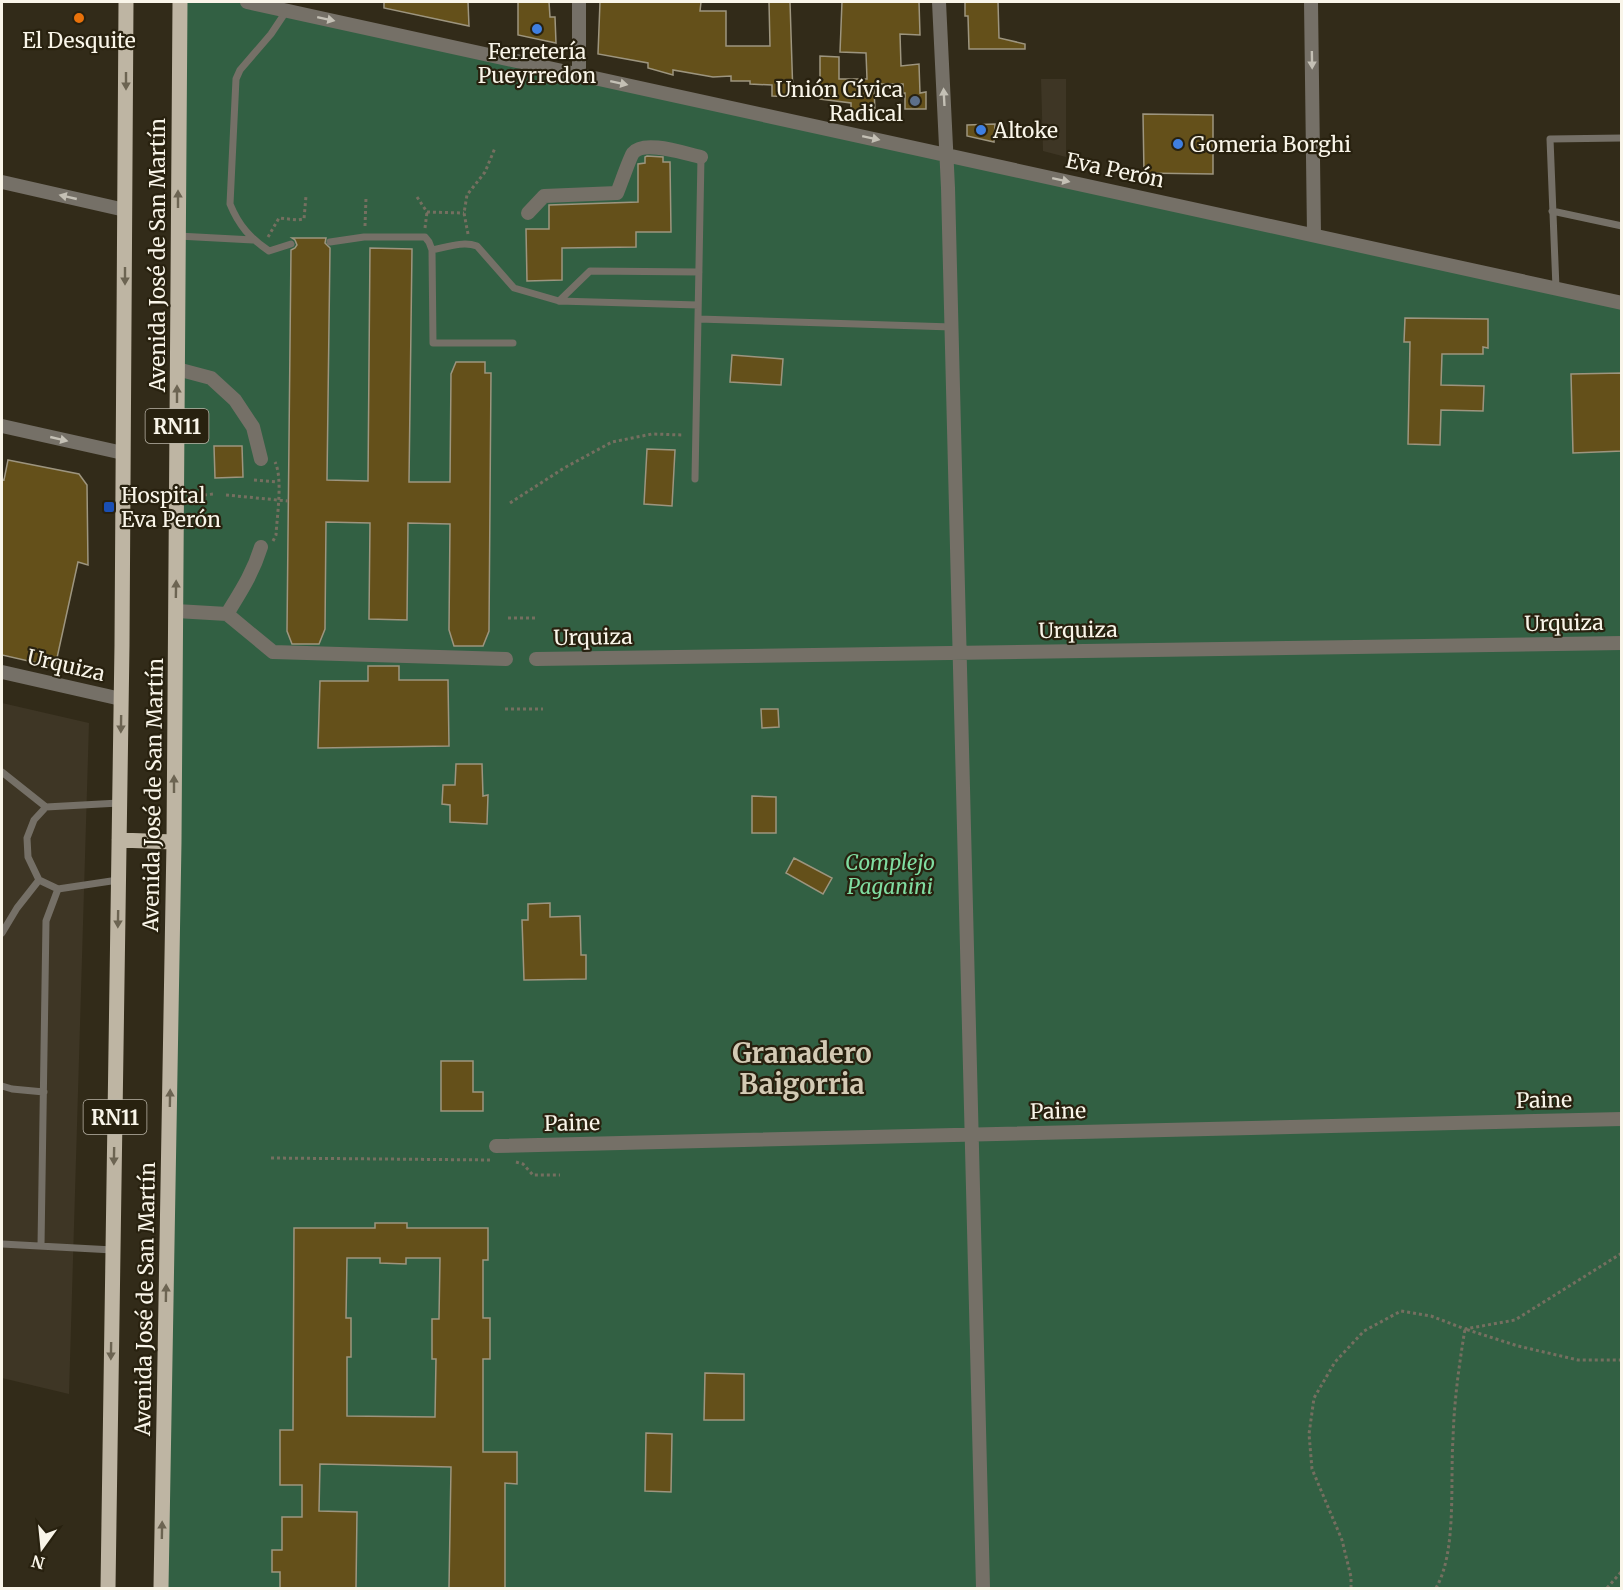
<svg xmlns="http://www.w3.org/2000/svg" width="1623" height="1590" viewBox="0 0 1623 1590" font-family="Merriweather,serif">
<style>
.industrial{fill:#3e3625}
.green{fill:#326043}
.building{fill:#64501a;stroke:#9d957f;stroke-width:1.5;fill-rule:evenodd}
.lines{fill:none;stroke-linecap:round;stroke-linejoin:round}
.path{stroke:#756f60;stroke-width:3;stroke-dasharray:3 3;stroke-linecap:butt}
.lane{stroke:#757067;stroke-width:7}
.street{stroke:#757067;stroke-width:14}
.primary{stroke:#beb5a3;stroke-width:15}
.oneway{fill:#c4c0b5}
.oneway2{fill:#6c6452}
.food-dot{fill:#e8710a;stroke:#28210f;stroke-width:2}
.shop-dot{fill:#3f7fe0;stroke:#28210f;stroke-width:2}
.service-dot{fill:#5c6f8a;stroke:#28210f;stroke-width:2}
.transit-dot{fill:#1a4fb4;stroke:#28210f;stroke-width:2}
.labels{text-anchor:middle;dominant-baseline:central;stroke-width:4.5;stroke-linejoin:round;paint-order:stroke}
.shield{fill:#28210f;stroke:#bab5a8;stroke-width:1.5}
.shield-label{font-size:20px;font-weight:bold;fill:#f9f5e9}
.poi-label{font-size:21px;fill:#f9f5e9;stroke:#28210f;text-anchor:start}
.street-label{font-size:21px;fill:#f9f5e9;stroke:#28210f}
.park-label{font-size:21px;font-style:italic;fill:#80dda1;stroke:#28210f}
.district-label{font-size:27px;font-weight:bold;fill:#d3cab4;stroke:#28210f}
</style>
<rect width="100%" height="100%" fill="#322b19"/>
<path class="industrial" d="M1041,79H1066V157L1043,151Z
M2,703L89,723L69,1394L2,1378Z"/>
<path class="green" d="M180,2H247L1621,303V1588H161Z"/>
<path class="building" d="M384,2H468L469,26L384,8Z
M518,2H549L550,17H555L556,43L518,35Z
M600,2H701L700,11H726V46H770L769,2H790L793,97L772,96V85L750,84V81H731V76L713,77L673,70V75L648,68V63L598,54Z
M842,2H919L920,35L900,34L901,66L919,64L920,93L926,92V109H905V93H903V84H874L875,114L851,112V103L820,99V56L839,57V79H867L866,53L840,52Z
M965,2H998L999,38L1025,44V49H969L968,16H965Z
M1143,114L1213,115V174L1144,173Z
M995,124L994,142L967,136V125Z
M647,156L663,157V162H670L671,232H636V247L562,248V280L527,281L526,229H549V205L638,202V164L645,163V157Z
M292,238H326L325,243L330,248L327,480L368,481L370,248L412,249L409,482H450L451,374L456,362H485V373H491L489,631L483,646H454L449,630L450,524L408,523L407,620L369,619L370,523L326,522L325,629L319,644H292L287,631L291,250L295,248L297,245L295,240Z
M1405,318L1488,319V348L1483,347V354H1442L1441,385L1484,386L1483,411L1441,410L1440,445L1408,444L1410,342H1404Z
M732,355L783,359L781,385L730,382Z
M1622,373V451L1573,453L1571,374Z
M214,446H242L243,477L215,478Z
M647,449L675,450L672,506L644,504Z
M8,460L79,474L87,485L88,565L78,562L55,667L2,655V479L4,480Z
M368,666H399V680H448L449,746L318,748L320,681H368Z
M761,709H778L779,727L762,728Z
M456,764H482L483,796L488,795L487,824L450,822V805L442,804L443,785H455Z
M752,796L776,797V833H752Z
M794,858L832,878L823,894L786,873Z
M550,903V917L580,916L581,955H586V979L524,980L522,920H528V904Z
M441,1061H473V1092H483V1111H441Z
M375,1223H407V1228H488V1260H483V1318H490V1359H483V1452H517V1484L505,1483V1588H449L451,1467L320,1464L319,1511L357,1512L356,1588H280V1572H272V1550H282V1517H302V1485H280V1430H293L294,1228H375ZM347,1258H380V1263L406,1264V1258H440L439,1319H432V1359H436L435,1417L347,1416V1357H351V1318H346Z
M705,1373L744,1374V1420H704Z
M646,1433L672,1434L671,1492L645,1491Z"/>
<g class="lines">
<path class="path" d="M417,197L427,212L464,213
M365,226L366,198
M425,228L427,212
M468,234L464,213L467,195L485,172L495,148
M268,237L279,218L298,220L304,219L306,196
M254,480L278,482
M226,495L288,501
M192,496L214,494
M510,503L564,468L612,442L652,434L684,435
M273,541L276,535C277,516 283,478 275,462
M508,618H536
M505,709H543
M271,1158L492,1160
M516,1162L523,1164L533,1175H560
M1351,1588V1577L1342,1540L1312,1469L1309,1434L1314,1398L1335,1362L1364,1331L1401,1311L1431,1316L1465,1329L1515,1320L1622,1253
M1436,1588C1457,1552 1450,1482 1453,1439C1454,1402 1459,1365 1465,1329L1518,1346L1578,1360H1622
M1607,1588L1622,1571"/>
<path class="lane" d="M287,10L271,34L240,70L236,79L230,204C239,226 250,238 269,251L291,244
M1552,211L1622,226
M178,236L253,240
M330,242L364,237H425L429,242L432,250L433,343H513
M432,250C447,247 463,241 477,246L514,288L559,301L698,305
M1556,288L1550,139L1622,138
M559,301L590,271L699,272
M698,319L952,327
M695,479L701,157
M2,772L46,807
M118,880L58,889L39,880L28,857L27,838L34,820L46,807L119,803
M2,933L17,908L39,880
M2,1086L12,1089L44,1092
M2,1244L113,1250
M41,1246L46,921L58,889"/>
<path class="street" d="M247,2L1622,303
M579,2V74
M939,2L948,188L983,1588
M1311,2L1314,235
M2,182L125,210
M528,213L544,196L617,193C620,186 630,157 633,153C644,139 686,154 701,157
M177,369L211,378L235,400L253,427L261,459
M2,426L123,453
M176,611L227,614C241,591 253,573 261,547
M227,614L273,652L506,659
M536,659L1622,643
M2,672L121,699
M496,1146L1622,1119"/>
<path class="primary" d="M119,840L174,842
M108,1588L122,645L126,2
M161,1588L174,842L180,2"/>
</g>
<defs><path id="oneway-solid" d="M-6-.8H1V-3.2L6.5 0L1 3.2V.8H-6Z" transform="scale(1.5)"/></defs>
<g class="oneway">
<use href="#oneway-solid" transform="translate(326 19) rotate(12)"/>
<use href="#oneway-solid" transform="translate(1312 60) rotate(89)"/>
<use href="#oneway-solid" transform="translate(619 83) rotate(12)"/>
<use href="#oneway-solid" transform="translate(944 97) rotate(-93)"/>
<use href="#oneway-solid" transform="translate(871 138) rotate(12)"/>
<use href="#oneway-solid" transform="translate(1061 180) rotate(12)"/>
<use href="#oneway-solid" transform="translate(68 197) rotate(-167)"/>
<use href="#oneway-solid" transform="translate(59 439) rotate(13)"/>
</g>
<g class="oneway2">
<use href="#oneway-solid" transform="translate(126 81) rotate(90)"/>
<use href="#oneway-solid" transform="translate(178 199) rotate(-90)"/>
<use href="#oneway-solid" transform="translate(125 276) rotate(90)"/>
<use href="#oneway-solid" transform="translate(177 394) rotate(-90)"/>
<use href="#oneway-solid" transform="translate(176 589) rotate(-89)"/>
<use href="#oneway-solid" transform="translate(121 724) rotate(91)"/>
<use href="#oneway-solid" transform="translate(174 784) rotate(-90)"/>
<use href="#oneway-solid" transform="translate(118 919) rotate(91)"/>
<use href="#oneway-solid" transform="translate(170 1098) rotate(-89)"/>
<use href="#oneway-solid" transform="translate(114 1156) rotate(91)"/>
<use href="#oneway-solid" transform="translate(166 1293) rotate(-89)"/>
<use href="#oneway-solid" transform="translate(111 1351) rotate(91)"/>
<use href="#oneway-solid" transform="translate(162 1530) rotate(-89)"/>
</g>
<circle class="food-dot" cx="79" cy="18" r="6"/>
<g class="shop-dot">
<circle cx="537" cy="29" r="6"/>
<circle cx="981" cy="130" r="6"/>
<circle cx="1178" cy="144" r="6"/>
</g>
<circle class="service-dot" cx="915" cy="101" r="6"/>
<rect class="transit-dot" x="103" y="501" width="12" height="12" rx="3"/>
<g class="labels">
<g class="shield">
<rect x="145.5" y="409" width="63" height="34" rx="4.5"/>
<rect x="83.5" y="1100" width="63" height="34" rx="4.5"/>
</g>
<g class="shield-label">
<text x="177" y="426">RN11</text>
<text x="115" y="1117">RN11</text>
</g>
<g class="poi-label">
<text x="79" y="40" text-anchor="middle">El Desquite</text>
<text x="537" y="51" text-anchor="middle">Ferretería<tspan x="537" dy="24">Pueyrredon</tspan></text>
<text x="903" y="89" text-anchor="end">Unión Cívica<tspan x="903" dy="24">Radical</tspan></text>
<text x="993" y="130">Altoke</text>
<text x="1190" y="144">Gomeria Borghi</text>
<text x="121" y="495">Hospital<tspan x="121" dy="24">Eva Perón</tspan></text>
</g>
<g class="street-label">
<text transform="translate(1115 170) rotate(12)">Eva Perón</text>
<text transform="translate(157 255) rotate(-90)">Avenida José de San Martín</text>
<text transform="translate(1564 623) rotate(-1)">Urquiza</text>
<text transform="translate(1078 630) rotate(-1)">Urquiza</text>
<text transform="translate(593 637) rotate(-1)">Urquiza</text>
<text transform="translate(66 665) rotate(13)">Urquiza</text>
<text transform="translate(153 795) rotate(-89)">Avenida José de San Martín</text>
<text transform="translate(1544 1100) rotate(-1)">Paine</text>
<text transform="translate(1058 1111) rotate(-1)">Paine</text>
<text transform="translate(572 1123) rotate(-1)">Paine</text>
<text transform="translate(145 1299) rotate(-89)">Avenida José de San Martín</text>
</g>
<g class="park-label">
<text x="890" y="862">Complejo<tspan x="890" dy="24">Paganini</tspan></text>
</g>
<g class="district-label">
<text x="802" y="1053">Granadero<tspan x="802" dy="31">Baigorria</tspan></text>
</g>
</g>
<rect width="1623" height="1590" fill="none" stroke="#f9f5e9" stroke-width="6"/>
<g transform="translate(42 1548) rotate(195)" stroke="#28210f" stroke-width="4.5" paint-order="stroke">
<path d="M0-4.5L10 22L0 15L-10 22Z" fill="#f9f5e9"/>
<text y="-9" font-size="16" font-weight="bold" text-anchor="middle" fill="#f9f5e9">N</text>
</g>
</svg>
